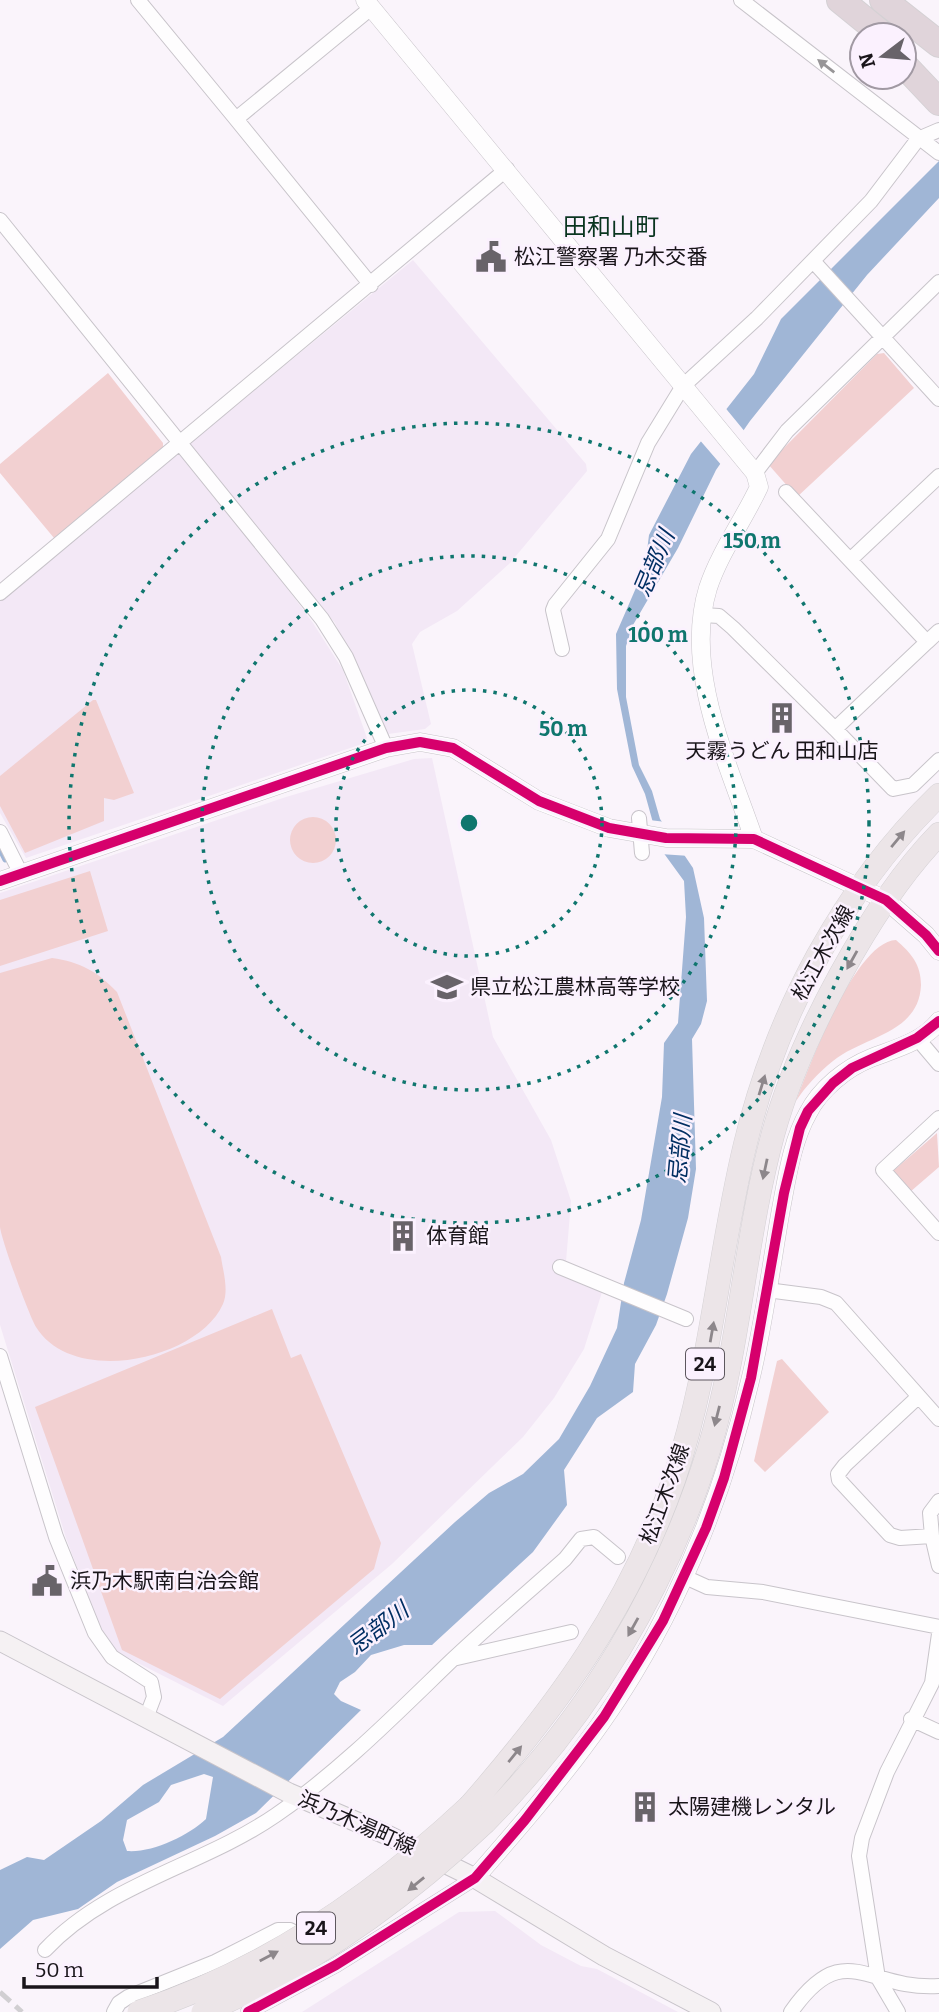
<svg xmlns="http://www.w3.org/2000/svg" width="939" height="2012" viewBox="0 0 939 2012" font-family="Bitter,'Noto Sans JP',serif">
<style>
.built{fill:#f3e8f6}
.green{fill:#f2d0d1}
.water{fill:#a0b6d6;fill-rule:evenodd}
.pier{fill:#faf4fb}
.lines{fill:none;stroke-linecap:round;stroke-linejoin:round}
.stream{stroke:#a0b6d6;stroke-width:5}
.minor-casing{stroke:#c8c4ca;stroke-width:16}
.tertiary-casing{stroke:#c8c4ca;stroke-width:19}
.secondary-casing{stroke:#c8c4ca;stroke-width:21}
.primary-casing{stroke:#d4d1d4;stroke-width:24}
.motorway-casing{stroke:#d4d1d4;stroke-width:28}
.minor{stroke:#fefdfe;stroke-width:14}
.tertiary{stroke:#fefdfe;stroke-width:18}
.secondary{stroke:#f5f1f3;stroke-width:19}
.primary{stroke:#ece5e8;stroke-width:23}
.motorway{stroke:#e0d4da;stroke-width:26}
.rail{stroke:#d1cfd2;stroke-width:5;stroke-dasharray:14 7;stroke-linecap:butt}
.primary-bridge-casing{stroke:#d4d1d4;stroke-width:24;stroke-linecap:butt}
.primary-bridge{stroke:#ece5e8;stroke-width:23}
.cycleway-casing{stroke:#fbf1fe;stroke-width:15}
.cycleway{stroke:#d6006c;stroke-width:10}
.oneway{fill:#979597}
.oneway2{fill:#8d878b}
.ring{fill:none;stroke:#0f766e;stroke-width:3.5;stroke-dasharray:3.5 7}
.labels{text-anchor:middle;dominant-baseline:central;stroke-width:5;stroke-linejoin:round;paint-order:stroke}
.shield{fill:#fbf1fe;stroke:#5d575e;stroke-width:2}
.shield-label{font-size:19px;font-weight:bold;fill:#19151a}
.poi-label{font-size:21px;fill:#19151a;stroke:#fbf1fe;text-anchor:start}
.street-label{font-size:21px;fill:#19151a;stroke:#fbf1fe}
.water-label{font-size:23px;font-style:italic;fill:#002e62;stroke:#fbf1fe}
.quarter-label{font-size:24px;fill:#0a3520;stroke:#fbf1fe}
.centre{fill:#0f766e;stroke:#fbf1fe;stroke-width:3.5}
.ring-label{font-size:21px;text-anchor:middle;font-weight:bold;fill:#0f766e;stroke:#fbf1fe;stroke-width:5;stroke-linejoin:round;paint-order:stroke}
</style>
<rect width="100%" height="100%" fill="#faf4fb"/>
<path class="built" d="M413,260L586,464L587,471L510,563L457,611L420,632L412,644L431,724L425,729L388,734L370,704L335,623L188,445Z
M173,453L181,454L261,553L313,623L343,670L367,738L362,744L26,858L0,813V598Z
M432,758L493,1037L551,1140L571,1201L565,1274L603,1289L584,1349L554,1398L523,1437L392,1564L223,1706L116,1652L104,1639L66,1538L0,1325V893L286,797L414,759Z
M495,1911L541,1945L581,1966L597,1969L678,2012H302L459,1912Z"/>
<path class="green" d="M884,353L914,388L797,497L768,464L877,354Z
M108,373L163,443V449L54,538L0,473V464Z
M93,700H96L134,793L114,800L104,798V821L25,853L0,806V776Z
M290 840a23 23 0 1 1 46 0a23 23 0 1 1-46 0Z
M90,871L108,931L0,966V900Z
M896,940C911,953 921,964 921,985C919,1034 864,1036 833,1061C818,1073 806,1086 796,1101C810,1065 855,942 896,940Z
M52,958C80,962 97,971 117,992L221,1257C223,1271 229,1290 223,1304C198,1360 73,1387 36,1327C29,1315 2,1242 0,1227C0,1202 0,1173 0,1148C0,1089 0,1031 0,973Z
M937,1133L939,1167L910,1192L892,1172Z
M272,1309L291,1358L301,1354L381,1543L374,1569L220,1699L122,1650L35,1407Z
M782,1359L829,1412L765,1472L754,1461L777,1361Z"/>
<path class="water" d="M939,161V198L867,275L750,421L716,470L678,548L633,625L626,646V697L639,765L652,791L660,819L693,868L704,918L707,1001L701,1024L692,1039L696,1169L688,1218L667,1294L656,1325L635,1364L633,1392L597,1418L564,1470L567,1505L533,1552L432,1645H404L371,1655L355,1672L340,1682L334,1694L341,1701L361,1710L256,1813L215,1836L117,1882L78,1909L33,1920L0,1949V1870L27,1857L44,1860L101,1821L143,1785L223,1737L455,1522L489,1493L523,1474L559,1439L590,1386L617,1328L624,1283L641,1220L662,1097L664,1043L678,1023L686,917L684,881L660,848L645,794L632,766L617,689L616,634L645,567L649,535L691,454L754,374L781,319ZM204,1774L213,1777L206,1819C188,1836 152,1853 127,1851L123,1840L127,1820L159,1802L171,1785Z"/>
<path class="pier" d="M723,405L746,433L723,467L698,438Z
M649,820L666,822L690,856L660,854Z"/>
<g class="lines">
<path class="stream" d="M0,850L5,860"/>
<defs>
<path id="minor" d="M138,0L236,119
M741,0L939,153
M0,220L322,619L346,657L386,748
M813,261L939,399
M371,285L236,119L371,8
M755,473L787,431L939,282
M786,492L927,642L939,631
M850,560L939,476
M0,593L507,169
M703,615L719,616L733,628L835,729L927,642
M562,649L553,610L555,605L608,539L648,443L683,386L757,318L871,201L918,139L939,130
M835,729L893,789L913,785L939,760
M639,818L642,853
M0,832L21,874
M917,1038L939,1064
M939,1118L883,1170L939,1233
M560,1267L686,1319
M767,1290L821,1297L836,1303L939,1419
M0,1356L56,1537L95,1633L112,1657L151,1682L154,1697L146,1718
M918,1397L845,1465L838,1474L839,1480L890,1535L900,1538L932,1536L939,1566
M932,1536L930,1513L939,1501
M685,1577L707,1587L763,1592L939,1627
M457,1658L571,1632
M911,1719L939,1732
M45,1950C108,1883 202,1866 276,1815C340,1771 395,1715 451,1661C488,1626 527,1593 565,1559L581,1539L594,1537L618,1557
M114,2012L119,2003L128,1997L215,1962L278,1930H290L306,1939
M248,2012L336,1965L475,1878
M791,2012C845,1935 867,1991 939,1986
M898,2012L878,1978L859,1856L862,1838L887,1772L932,1683L939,1634"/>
<path id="tertiary" d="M365,0L755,473L759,487C743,521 720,552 708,588C683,669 728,763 754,839
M0,881L386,748L420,742L453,748L539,801L609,828L666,838L754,839L886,900L926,935L939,951
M475,1878C531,1814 589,1747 633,1674C688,1583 726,1484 750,1381C764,1324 771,1266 781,1209C787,1178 792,1141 808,1113C820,1089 846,1068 871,1058C894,1049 923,1042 939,1021"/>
<path id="secondary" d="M0,1641L289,1793L385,1834L475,1878L604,1956L711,2012"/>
<path id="primary" d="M470,1806C558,1705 629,1608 674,1479C711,1370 718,1256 745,1145C776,1015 843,888 939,795
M485,1822C588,1717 666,1590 709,1449C740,1346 745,1237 773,1134C799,1040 871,904 939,834"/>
<path id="motorway" d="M840,0L883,35
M883,0L939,44
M904,65L939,102"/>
</defs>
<use href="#minor" class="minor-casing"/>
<use href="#tertiary" class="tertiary-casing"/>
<use href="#secondary" class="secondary-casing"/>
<use href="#primary" class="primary-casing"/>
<use href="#motorway" class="motorway-casing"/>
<use href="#minor" class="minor"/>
<use href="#tertiary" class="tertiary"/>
<use href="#secondary" class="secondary"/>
<use href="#primary" class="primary"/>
<use href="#motorway" class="motorway"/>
<path class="rail" d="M0,1992L22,2012"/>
<defs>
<path id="primary-bridge" d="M139,2012C265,1971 374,1896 470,1806
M203,2012C310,1967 402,1901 485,1822"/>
</defs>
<use href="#primary-bridge" class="primary-bridge-casing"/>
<use href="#primary-bridge" class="primary-bridge"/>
<defs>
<path id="cycleway" d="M0,881L386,748L420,742L453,748L539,801L609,828L666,838L754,839L886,900L926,935L939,951
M248,2012L336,1965L475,1878L525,1820L604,1717L663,1621L706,1528L724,1478L751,1378L784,1193L800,1128L808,1111L833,1083L852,1068L917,1038L939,1021"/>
</defs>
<use href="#cycleway" class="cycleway-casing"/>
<use href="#cycleway" class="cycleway"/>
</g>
<defs><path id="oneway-solid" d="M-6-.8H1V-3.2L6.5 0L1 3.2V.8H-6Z" transform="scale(1.75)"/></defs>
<use class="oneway" href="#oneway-solid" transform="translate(826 66) rotate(-142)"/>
<g class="oneway2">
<use href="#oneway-solid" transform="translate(898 839) rotate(-50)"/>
<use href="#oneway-solid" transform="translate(852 960) rotate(119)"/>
<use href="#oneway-solid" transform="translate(762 1085) rotate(-73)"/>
<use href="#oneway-solid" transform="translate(765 1169) rotate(102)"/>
<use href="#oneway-solid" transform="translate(712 1332) rotate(-80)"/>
<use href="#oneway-solid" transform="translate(717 1416) rotate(104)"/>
<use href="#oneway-solid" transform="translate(633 1627) rotate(119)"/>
<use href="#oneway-solid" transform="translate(515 1754) rotate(-51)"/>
<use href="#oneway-solid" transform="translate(416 1884) rotate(141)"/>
<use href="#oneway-solid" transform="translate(269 1956) rotate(-28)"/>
</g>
<g class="ring">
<circle cx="469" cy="823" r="133"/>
<circle cx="469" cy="823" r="267"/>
<circle cx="469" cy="823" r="400"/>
</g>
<defs>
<symbol id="civic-bare" viewBox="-9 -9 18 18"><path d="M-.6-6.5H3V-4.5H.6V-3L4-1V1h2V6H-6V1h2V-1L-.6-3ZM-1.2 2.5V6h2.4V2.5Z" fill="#686369" stroke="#fbf1fe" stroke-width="2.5" paint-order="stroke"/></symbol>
<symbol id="building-bare" viewBox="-9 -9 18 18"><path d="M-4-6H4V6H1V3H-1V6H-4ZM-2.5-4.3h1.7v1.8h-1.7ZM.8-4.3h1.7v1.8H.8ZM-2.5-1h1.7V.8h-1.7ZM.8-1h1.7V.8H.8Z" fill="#686369" stroke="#fbf1fe" stroke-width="2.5" paint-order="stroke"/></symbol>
<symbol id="school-bare" viewBox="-9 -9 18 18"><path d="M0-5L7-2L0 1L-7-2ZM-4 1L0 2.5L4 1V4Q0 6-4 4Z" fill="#686369" stroke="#fbf1fe" stroke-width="2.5" paint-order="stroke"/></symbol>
</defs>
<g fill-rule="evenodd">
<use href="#civic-bare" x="469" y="235" width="44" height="44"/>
<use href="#building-bare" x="760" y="696" width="44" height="44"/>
<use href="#school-bare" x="425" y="965" width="44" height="44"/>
<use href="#building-bare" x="381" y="1214" width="44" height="44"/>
<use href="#civic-bare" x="25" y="1559" width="44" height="44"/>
<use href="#building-bare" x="623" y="1785" width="44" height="44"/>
</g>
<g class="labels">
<g class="shield">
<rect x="686" y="1348.5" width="38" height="31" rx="5"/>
<rect x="297" y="1912.5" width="38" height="31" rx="5"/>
</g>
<g class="shield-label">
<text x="705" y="1364">24</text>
<text x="316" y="1928">24</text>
</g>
<g class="poi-label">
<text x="514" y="257">松江警察署 乃木交番</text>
<text x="782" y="751" text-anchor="middle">天霧うどん 田和山店</text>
<text x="470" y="987">県立松江農林高等学校</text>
<text x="426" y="1236">体育館</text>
<text x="70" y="1581">浜乃木駅南自治会館</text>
<text x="668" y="1807">太陽建機レンタル</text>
</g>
<g class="street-label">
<text transform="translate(823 953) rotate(-61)">松江木次線</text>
<text transform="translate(665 1494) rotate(-70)">松江木次線</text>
<text transform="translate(357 1823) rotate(24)">浜乃木湯町線</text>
</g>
<g class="water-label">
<text transform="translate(654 563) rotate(-67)">忌部川</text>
<text transform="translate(680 1149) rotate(-85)">忌部川</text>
<text transform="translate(378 1628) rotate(-37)">忌部川</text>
</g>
<g class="quarter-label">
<text x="611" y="227">田和山町</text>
</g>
</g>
<circle cx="469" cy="823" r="10" class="centre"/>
<g class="ring-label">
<text x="752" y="548">150 m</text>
<text x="658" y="642">100 m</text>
<text x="563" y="736">50 m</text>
</g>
<g transform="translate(883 56) rotate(254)"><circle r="33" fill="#fbf1fe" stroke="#a199a3" stroke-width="2"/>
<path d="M0-5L12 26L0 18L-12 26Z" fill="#686369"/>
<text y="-10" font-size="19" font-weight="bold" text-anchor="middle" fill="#19151a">N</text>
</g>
<path d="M24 1977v10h133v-10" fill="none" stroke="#19151a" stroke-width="3.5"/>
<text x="35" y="1977" font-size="21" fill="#19151a" stroke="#fbf1fe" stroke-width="5" paint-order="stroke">50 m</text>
</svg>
